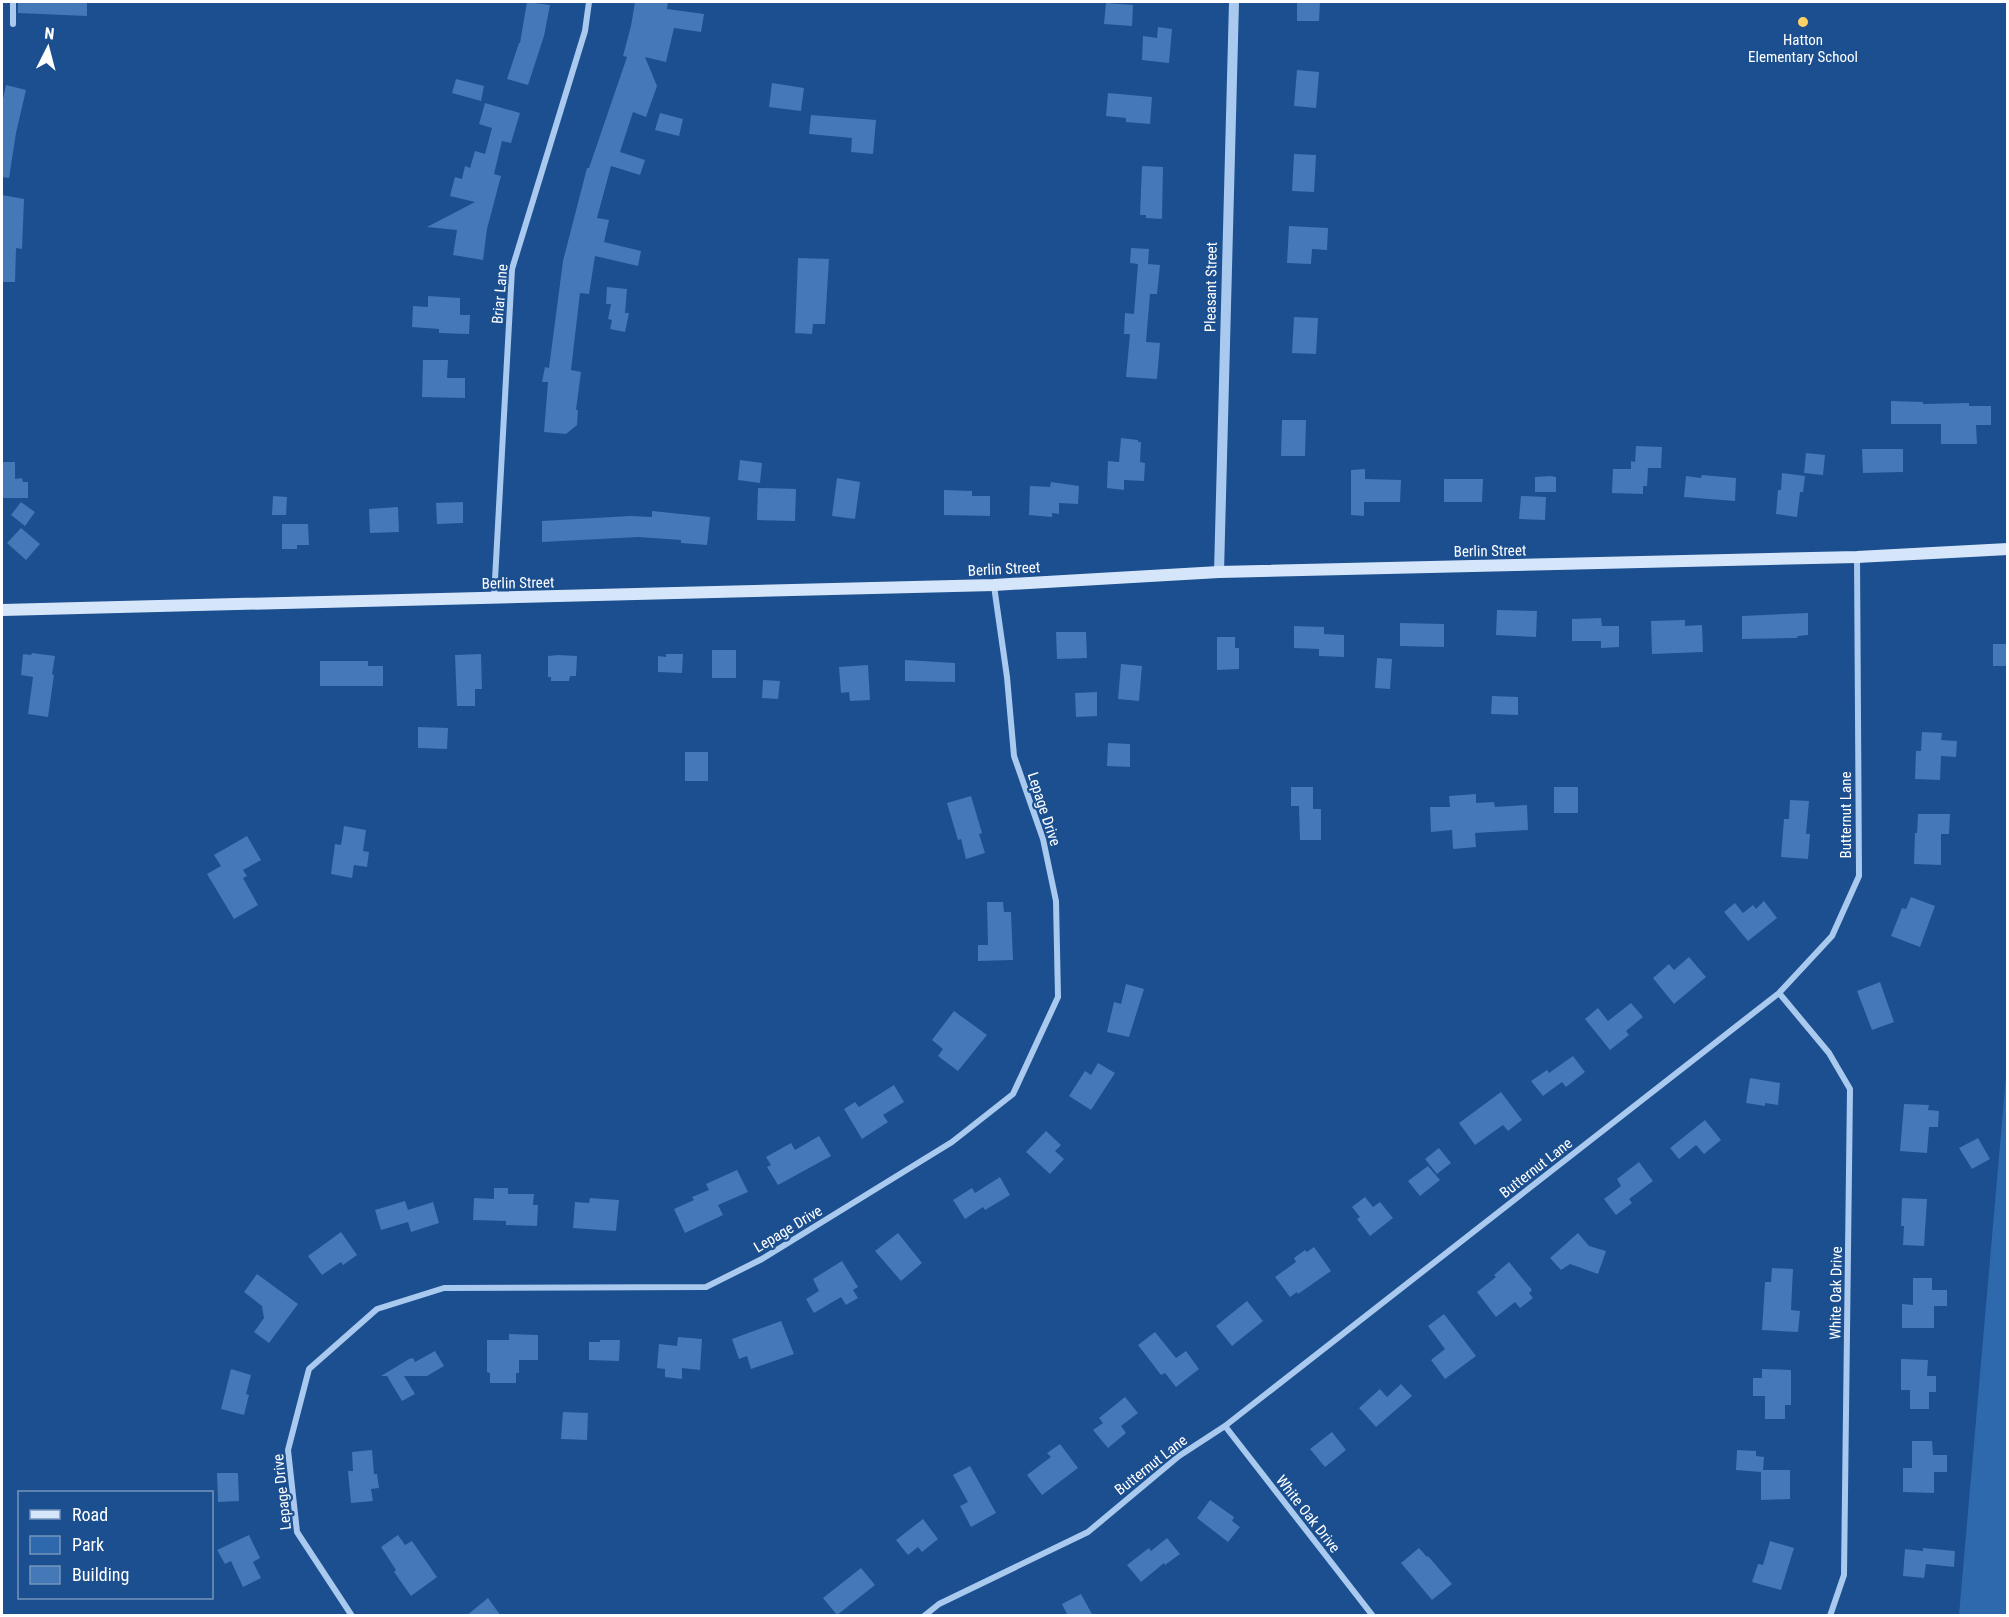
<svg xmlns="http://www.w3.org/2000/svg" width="2009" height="1617" viewBox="0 0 2009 1617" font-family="'Roboto Condensed',sans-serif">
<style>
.green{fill:#2e69ad}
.building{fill:#4478b7}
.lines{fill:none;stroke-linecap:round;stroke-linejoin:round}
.minor{stroke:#a9c9ee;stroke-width:6}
.tertiary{stroke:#a9c9ee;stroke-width:10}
.secondary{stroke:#d6e6fa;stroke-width:12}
.poi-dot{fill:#ffd166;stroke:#1b4f8f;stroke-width:2}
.labels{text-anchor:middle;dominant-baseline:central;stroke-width:4.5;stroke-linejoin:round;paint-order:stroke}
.poi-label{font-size:15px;fill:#fff;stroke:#1b4f8f}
.street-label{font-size:15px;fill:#fff;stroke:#1b4f8f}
</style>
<rect width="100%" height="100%" fill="#1b4f8f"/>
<path class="green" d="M2007,1065V1615H1959Z"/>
<path class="building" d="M18,2H87V16L18,13Z
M527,2L550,5L544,36L528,85L507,79L519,43H520Z
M635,2H668L667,9L704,14L701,32L674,28L666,62L645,57L657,86L646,117L633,112L620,152L645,160L640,175L611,166L597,218L609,220L604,242L641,251L638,266L595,256L589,294L580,293L571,370L581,372L576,410H578L577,425L566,434L544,432L548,382H542L545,367L549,368L563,261L587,168H589L627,57L623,56L631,26Z
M1297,2H1320L1319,21H1297Z
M1106,3L1133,5L1132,26L1104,24Z
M1158,27L1172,29L1169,63L1142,60L1143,36L1157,38Z
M1297,70L1319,72L1316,108L1294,106Z
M456,79L484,86L481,101L452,93Z
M772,83L804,88L801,111L769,107Z
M6,85L26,90L16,133L9,178L2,177V103Z
M1108,93L1152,97L1150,124L1126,122V118L1106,116Z
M485,103L520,113L511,143L502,141L494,174L501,176L487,229L483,260L453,255L457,230L427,227L475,202L450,196L455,177L462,179L465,166L470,168L475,151L485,154L492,128L479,124Z
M660,113L683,119L679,136L655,130Z
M811,115L876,120L873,154L851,152L852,138L809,134Z
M1294,154L1316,155L1314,192L1292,191Z
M1142,166L1163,167L1162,219L1146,218V215H1140Z
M2,195L24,199L22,249L16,248L15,282H2Z
M1289,226L1328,228L1327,250L1312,249L1311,264L1287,263Z
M1131,248L1149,249L1148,264L1160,265L1157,294H1150L1146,342L1160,343L1157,379L1126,377L1130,334H1124L1125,313L1134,314L1138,264L1130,263Z
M798,258L829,259L825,324H813L812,334L795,333Z
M607,287L627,289L625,313H629L625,332L610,329L612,320L608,319L611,304H606Z
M428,296L460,298V315H470L469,334L439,333V329L412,327L413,306L428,307Z
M1294,317L1318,318L1316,354L1292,353Z
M423,360H448L447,378H465V398L422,397Z
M1891,401L1923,402V404L1969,403V406H1991V425H1976L1977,444H1941V424H1891Z
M1282,420H1306L1305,456H1281Z
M1121,438L1138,440V442H1141L1140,462L1145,463L1144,481L1124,480V490L1107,488L1108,461L1119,462Z
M1636,446L1662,447L1661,468H1648L1647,486H1643V494L1612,493L1613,469H1631V461L1635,462Z
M1862,449H1903V472L1863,473Z
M1806,453L1825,455L1823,475L1804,473Z
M740,460L762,463L760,483L738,480Z
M2,462H15V479L22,478L23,482H28V498H2Z
M1365,469V479L1401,480L1400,502H1364V495V516L1351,515V470Z
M1782,473L1805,476L1803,492H1800L1797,517L1776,514L1778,490H1781Z
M1702,475L1736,478L1735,501L1684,497L1686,476L1701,478Z
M1550,476L1556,477V492H1535V477Z
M837,478L860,482L855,519L832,516Z
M1444,479H1483L1482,502H1444Z
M1051,482L1079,486L1078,504L1059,503V514L1052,513V517L1029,515L1030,486L1050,487Z
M758,488L796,489L795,521L757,520Z
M944,490L972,491V496H990V516L944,515Z
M273,496L287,497L286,515H272Z
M1521,496L1546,497L1545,520L1519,519Z
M21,502L35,512L25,526L11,515Z
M463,502V523L437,524L436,503Z
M398,507L399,532L370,533L369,509Z
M652,511L710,517L707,545L681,543V540L638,537L542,542V521L630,516L652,517Z
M282,524H308L309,545H297V549H282Z
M21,528L40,544L26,560L7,543Z
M1497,610L1537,611L1536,637L1496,635Z
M1808,613V635L1798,636L1797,638L1742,639V616Z
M1601,618L1602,626H1619V647L1601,648V641H1572V619Z
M1685,620V626L1702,625L1703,652L1652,654L1651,621Z
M1400,623L1444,624V647L1400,646Z
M1294,626L1324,627V634L1344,635V657L1319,656V649L1294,648Z
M1056,632H1086L1087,658L1057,659Z
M1217,637H1235V648H1239V669L1217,670Z
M1993,644H2007V666H1993Z
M712,650H736V678H712Z
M32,653L55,656L52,674L54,675L48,717L28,714L33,677L21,675L23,654L31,655Z
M481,654L482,689H475V706H457L455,655Z
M666,654H683L682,673L658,672V656L666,657Z
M558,655L577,656L576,676H570L569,681H551V677H548V656Z
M1377,658L1392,659L1390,689L1375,688Z
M905,660L955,663V682L905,681Z
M320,661H368V666H383V686H320Z
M1121,664L1142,666L1139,701L1118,699Z
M868,665L870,700L850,701L849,692L841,693L839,667Z
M763,680L780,681L778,699L762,698Z
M1097,692V716L1076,717L1075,693Z
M1492,696L1518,697V715L1491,714Z
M418,727L448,728L447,749L418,748Z
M1922,732L1942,733L1941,740L1957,741L1956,757L1941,756L1940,780L1915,779L1916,751H1921Z
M1108,743L1130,744V767L1107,766Z
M685,752H708V781H685Z
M1291,787H1313V809H1321V840H1300L1299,806H1291Z
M1554,787H1578V813H1554Z
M1476,794V803L1494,802L1495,807L1527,805L1528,830L1475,833L1476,847L1453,849L1452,830L1431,832L1430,807H1450L1449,796Z
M971,796L982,833L979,834L985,853L966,859L961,839L958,840L947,803Z
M1790,800L1809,801L1806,834H1810L1808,859L1781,857L1784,819H1789Z
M1918,814H1950L1949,834H1941V865L1914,864L1915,833H1917Z
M344,826L366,830L363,851L369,852L367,867L354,865L352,878L331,874L335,844L341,845Z
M247,836L261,860L243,870L247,876L243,878L258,905L234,919L207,874L221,866L214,855Z
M1911,897L1935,906L1920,947L1891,936L1902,908L1906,909Z
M1764,901L1777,918L1748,941L1724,912L1735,903L1743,913L1753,905L1756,909Z
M987,902H1003L1004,912H1011L1013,960L978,961V945H988Z
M1689,957L1706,977L1674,1004L1653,978L1669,964L1674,970Z
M1880,982L1894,1022L1872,1030L1857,991Z
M1126,984L1144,989L1129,1037L1107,1032L1114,1002L1121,1004Z
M1631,1003L1643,1017L1626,1031L1629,1035L1610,1050L1585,1019L1598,1008L1608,1021Z
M954,1011L987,1035L958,1071L938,1056L943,1049L932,1040Z
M1573,1056L1585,1072L1566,1087L1562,1082L1543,1096L1531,1081L1547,1070L1549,1073Z
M1098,1063L1115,1073L1091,1110L1069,1096L1085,1071L1091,1075Z
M1750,1078L1780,1083L1778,1105L1765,1103V1106L1746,1103Z
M894,1085L904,1102L883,1115L888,1122L862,1139L844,1109L855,1102L859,1107Z
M1501,1092L1522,1120L1508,1131L1503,1125L1475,1145L1459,1123Z
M1904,1104L1929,1105L1928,1110L1939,1111L1938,1127H1929L1927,1153L1900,1151Z
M1705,1120L1721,1140L1704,1154L1696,1145L1679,1159L1670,1148Z
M1046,1131L1061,1145L1055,1151L1064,1159L1050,1174L1026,1152Z
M819,1136L831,1156L778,1185L767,1167L771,1165L766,1157L791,1143L795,1150Z
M1978,1138L1990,1159L1972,1169L1959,1148Z
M1439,1148L1451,1163L1437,1174L1425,1159Z
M1639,1162L1653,1181L1629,1199L1632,1203L1616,1215L1604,1199L1621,1186L1617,1179Z
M1428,1166L1440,1180L1420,1196L1408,1181Z
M737,1170L748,1192L718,1205L723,1215L685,1233L674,1209L694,1200L692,1197L709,1190L706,1184Z
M1000,1177L1010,1195L985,1210L983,1207L965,1219L953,1200L972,1188L975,1193Z
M494,1188H508V1194H534L533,1205H538L537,1226L506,1225V1221L473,1220L474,1198L494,1199Z
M1365,1197L1373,1207L1380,1202L1393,1218L1370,1236L1357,1219L1360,1217L1352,1207Z
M590,1198L619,1200L616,1231L573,1228L575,1202L589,1203Z
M1902,1198L1927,1199L1924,1246L1903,1245L1904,1226H1901Z
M405,1201L408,1210L433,1202L439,1223L411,1232L408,1222L381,1230L375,1210Z
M341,1232L357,1255L343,1265L341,1262L322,1275L308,1256Z
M898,1233L922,1263L901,1281L875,1251Z
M1578,1233L1589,1246L1606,1251L1598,1274L1570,1264L1561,1270L1550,1258Z
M1314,1247L1331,1271L1298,1294L1297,1292L1290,1297L1275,1277L1296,1262L1294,1258L1305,1250L1307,1252Z
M842,1261L858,1287L853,1290L858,1298L846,1305L841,1297L814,1313L806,1299L819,1291L813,1279Z
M1509,1262L1532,1290L1529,1293L1533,1298L1520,1308L1515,1302L1496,1317L1477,1292L1496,1277L1494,1275Z
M1772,1268L1793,1269L1791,1310L1800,1311L1798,1332L1762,1330L1765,1282H1771Z
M257,1274L298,1304L269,1343L254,1332L264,1318L262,1306L244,1292Z
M1913,1278H1932V1290H1947V1306H1934V1328H1902V1304L1913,1305Z
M1247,1301L1263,1321L1232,1346L1216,1326Z
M1444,1314L1476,1356L1445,1379L1431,1360L1445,1349L1428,1326Z
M781,1321L794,1354L751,1369L747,1356L739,1359L732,1339Z
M1155,1332L1176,1358L1186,1351L1199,1369L1176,1387L1165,1373L1161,1375L1138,1345Z
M509,1334L538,1335V1360H519V1373H516V1383H490V1373L487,1372V1340H509Z
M678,1337L702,1339L700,1370L682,1368V1379L665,1377V1369L657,1368L659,1344L677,1346Z
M600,1340H620L619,1361L589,1360V1342H600Z
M435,1351L444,1366L427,1376H404L415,1394L402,1401L387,1376H381L409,1359L413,1358L415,1362Z
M1901,1359L1928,1360L1927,1376H1936V1392H1929V1409H1910V1390H1901Z
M231,1369L251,1375L246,1394L249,1395L244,1415L221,1409Z
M1762,1369L1791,1370V1405H1785V1419H1765V1396H1753V1378H1762Z
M1401,1384L1412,1396L1376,1427L1359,1408L1380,1389L1387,1397Z
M1125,1397L1138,1413L1121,1426L1126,1433L1108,1448L1093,1430L1103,1423L1099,1418Z
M563,1412L588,1413L587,1440L561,1439Z
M1332,1432L1346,1450L1325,1467L1310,1449Z
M1912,1441H1932L1933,1455H1947V1472H1934V1493L1903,1492V1468H1912Z
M1060,1444L1078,1468L1042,1495L1027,1475L1051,1457L1047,1453Z
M372,1450L374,1474H377L379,1488L371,1489L373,1501L351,1503L348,1471H353L352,1452Z
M1737,1450L1756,1451V1456L1764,1457L1763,1470H1790V1499L1761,1500V1472L1736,1470Z
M970,1466L996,1513L971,1527L960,1506L968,1502L953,1475Z
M217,1473H238L239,1501L218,1502Z
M1210,1500L1234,1517L1232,1521L1240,1527L1228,1542L1197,1518Z
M923,1519L938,1539L922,1552L918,1547L908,1555L896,1540Z
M249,1535L260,1558L253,1562L261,1578L243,1587L231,1561L225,1564L217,1550Z
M398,1535L405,1545L412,1541L437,1577L411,1596L394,1572L396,1570L381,1547Z
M1167,1538L1180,1554L1165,1565L1164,1563L1141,1582L1127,1565L1149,1548L1151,1551Z
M1770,1541L1794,1548L1781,1590L1752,1582L1758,1564L1763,1565Z
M1419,1548L1427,1557L1428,1556L1452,1584L1432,1600L1401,1563Z
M1923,1548L1955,1551L1954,1567L1926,1564L1924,1578L1903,1576L1905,1549L1923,1551Z
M861,1568L875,1585L837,1615L823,1598Z
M1081,1594L1093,1616H1068L1062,1604Z
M488,1598L501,1616H466Z"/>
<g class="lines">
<path class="minor" d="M13,24V2
M494,598L512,269L585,31L589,2
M1779,993L1829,1053L1850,1089L1844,1575L1830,1616
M1225,1426L1373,1616
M352,1616L297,1532L288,1450L309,1369L377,1309L444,1288L706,1287L762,1259L952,1142L1013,1094L1058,997L1056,901L1043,839L1014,756L1007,677L994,586
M924,1616L939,1604L1088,1532L1179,1456L1225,1426L1779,993L1832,936L1859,876L1857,557"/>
<path class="tertiary" d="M1219,572L1234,2"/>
<path class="secondary" d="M2,610L994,585L1219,572L1857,557L2008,549"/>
</g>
<circle class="poi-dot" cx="1803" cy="22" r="6"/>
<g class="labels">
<g class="poi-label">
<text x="1803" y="40">Hatton<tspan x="1803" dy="17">Elementary School</tspan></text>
</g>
<g class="street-label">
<text transform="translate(1211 287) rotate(-89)">Pleasant Street</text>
<text transform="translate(500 294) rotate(-85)">Briar Lane</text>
<text transform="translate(1490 551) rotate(-1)">Berlin Street</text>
<text transform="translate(1004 569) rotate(-3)">Berlin Street</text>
<text transform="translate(518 583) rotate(-1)">Berlin Street</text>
<text transform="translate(1044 809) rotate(72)">Lepage Drive</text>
<text transform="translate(1846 815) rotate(-90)">Butternut Lane</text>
<text transform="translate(1536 1168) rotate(-38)">Butternut Lane</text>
<text transform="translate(788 1229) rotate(-31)">Lepage Drive</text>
<text transform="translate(1836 1293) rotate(-89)">White Oak Drive</text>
<text transform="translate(1151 1465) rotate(-38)">Butternut Lane</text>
<text transform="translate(282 1492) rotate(-96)">Lepage Drive</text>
<text transform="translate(1308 1514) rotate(52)">White Oak Drive</text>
</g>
</g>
<rect width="2009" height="1617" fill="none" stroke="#ffffff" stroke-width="6"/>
<rect x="18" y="1491" width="195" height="108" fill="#1b4f8f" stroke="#7695bc" stroke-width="1.5"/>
<rect x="30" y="1510" width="30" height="9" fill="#d6e6fa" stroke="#7695bc" stroke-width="1.5"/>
<text x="72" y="1521" font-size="18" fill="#ffffff">Road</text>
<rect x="30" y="1536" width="30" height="18" fill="#2e69ad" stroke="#7695bc" stroke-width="1.5"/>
<text x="72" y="1551" font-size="18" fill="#ffffff">Park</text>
<rect x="30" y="1566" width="30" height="18" fill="#4478b7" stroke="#7695bc" stroke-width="1.5"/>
<text x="72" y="1581" font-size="18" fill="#ffffff">Building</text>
<g transform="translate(48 48) rotate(6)" stroke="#1b4f8f" stroke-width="4.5" paint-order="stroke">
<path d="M0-4.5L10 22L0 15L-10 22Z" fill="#ffffff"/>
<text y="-9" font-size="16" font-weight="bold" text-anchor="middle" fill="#ffffff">N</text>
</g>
</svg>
